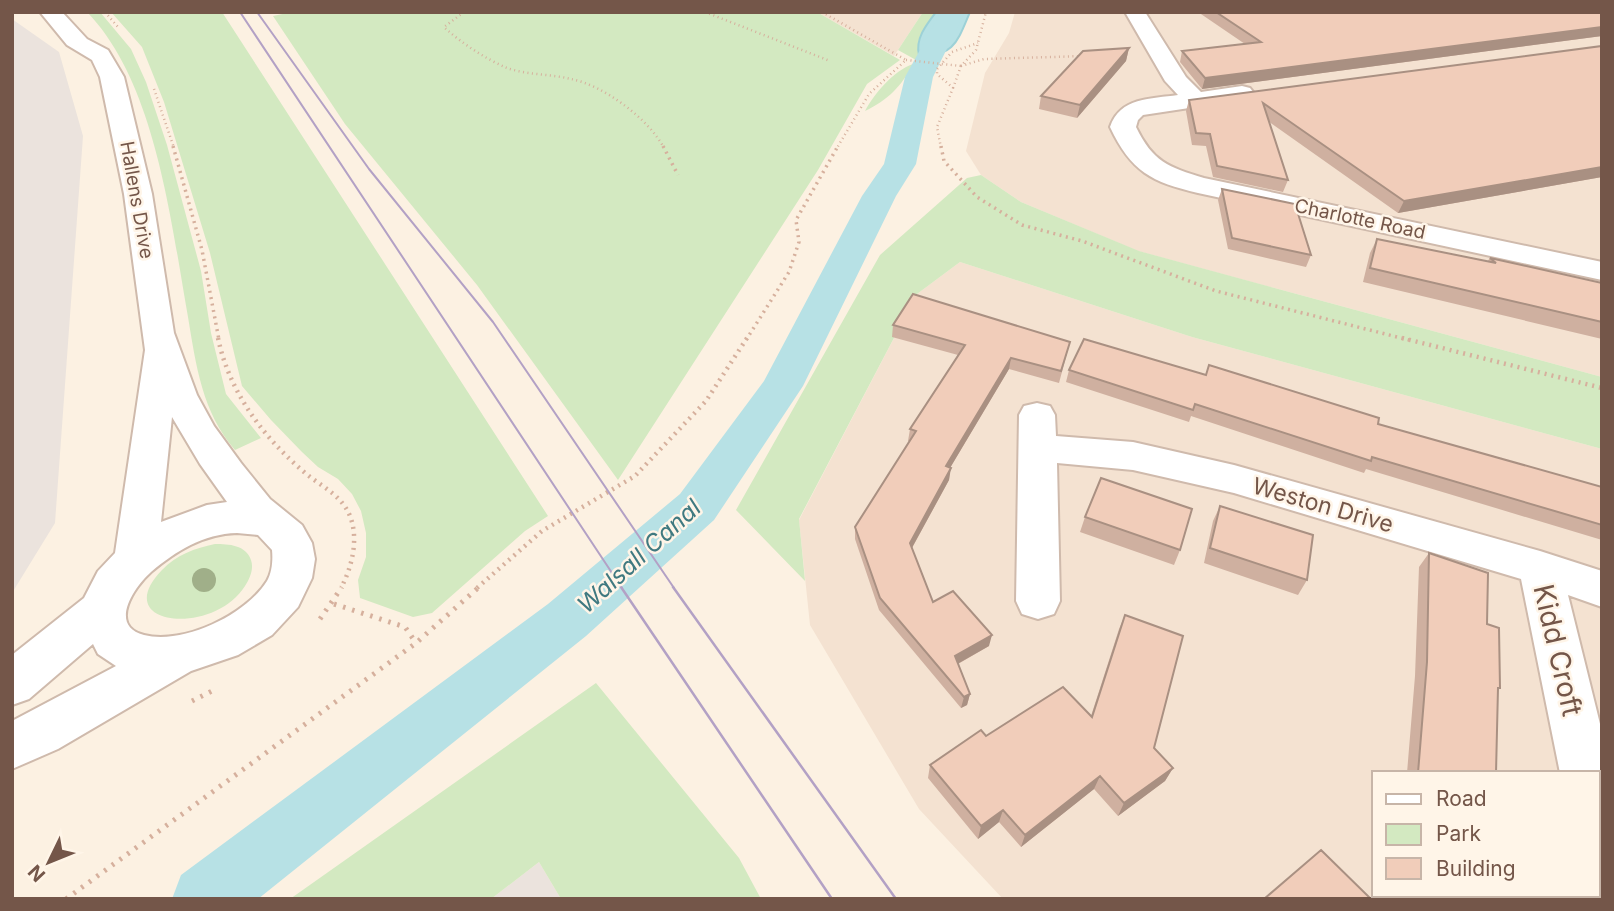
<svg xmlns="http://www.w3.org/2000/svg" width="1614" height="911" viewBox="0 0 1614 911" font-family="Inter,sans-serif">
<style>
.residential{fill:#f4e2d1;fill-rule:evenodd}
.industrial{fill:#ebe3dd}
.green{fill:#d3e9c1}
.water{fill:#b7e1e5;stroke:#9dd1d7;stroke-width:2}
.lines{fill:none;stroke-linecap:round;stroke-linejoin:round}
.canal{fill:#b7e1e5;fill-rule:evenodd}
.minor-casing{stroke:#cfbaac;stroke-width:4}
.path-far3{stroke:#d6b09d;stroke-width:2.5;stroke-dasharray:1 3.5;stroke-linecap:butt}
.path-far2{stroke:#d6b09d;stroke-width:3.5;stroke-dasharray:2 4.5;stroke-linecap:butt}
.path-far1{stroke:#d6b09d;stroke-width:4.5;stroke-dasharray:2 5;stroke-linecap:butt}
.path{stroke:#d6b09d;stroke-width:5;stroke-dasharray:2.5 7;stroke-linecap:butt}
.minor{fill:#fff;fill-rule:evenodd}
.tram-far1{stroke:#b3a1c5;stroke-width:2}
.tram{stroke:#b3a1c5;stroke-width:2.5}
.path-bridge{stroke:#d6b09d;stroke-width:2.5;stroke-dasharray:1 3.5;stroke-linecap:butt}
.tree{fill:#a0af89}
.wall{fill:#cfb0a0}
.shaded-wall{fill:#a99082}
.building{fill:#f1cdba;stroke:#a99082;stroke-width:2}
.labels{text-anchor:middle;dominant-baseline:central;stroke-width:5;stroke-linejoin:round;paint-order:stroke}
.far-street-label{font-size:19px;fill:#745649;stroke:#fff5e8}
.street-label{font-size:23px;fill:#745649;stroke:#fff5e8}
.water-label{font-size:24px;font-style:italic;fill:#3f7980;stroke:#fff5e8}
.near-street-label{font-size:28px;fill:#745649;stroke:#fff5e8}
</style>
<rect width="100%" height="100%" fill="#fcf1e2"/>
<path class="residential" d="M817,12H923L894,56Z
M1015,12H1602V377L1138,251L1021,202L981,175L966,151L985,73L1009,33Z
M960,262L1192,337L1602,449V899H1003L919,809L810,625L799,520L917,294ZM1374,773H1598V895H1374Z"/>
<path class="industrial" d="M12,19L59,52L83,136L55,523L12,593Z
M539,862L561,899H491Z"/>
<path class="green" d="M87,12H100L131,49L146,82L167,145L201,271L211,333L226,394L261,438L235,450C202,412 196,365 188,317C171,222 156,83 87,12Z
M111,12H222L548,516L525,531L432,613L413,617L360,598L358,580L366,557V533L361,511L352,494L338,479L318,467L302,452L271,420L242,386L210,253L164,102L142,47Z
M292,12H817L900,60L867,84L818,170L618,480L477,285L345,124L273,16Z
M923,12H936C926,25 915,38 919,55L916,60L898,50Z
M913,64C901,87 888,100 865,111C875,93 893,71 913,64Z
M981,175L1021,202L1139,251L1602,377V449L1192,337L960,262L917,294L799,519L805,581L736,510L880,255L967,178Z
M215,544C229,544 246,545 251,560C254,569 250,578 245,586C213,637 108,626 162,570C176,555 195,548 215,544Z
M596,683L739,858L761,899H561L539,862L491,899H290Z"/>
<path class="water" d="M936,12H970C958,40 954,58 919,55C915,39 926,25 936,12Z"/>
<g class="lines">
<path class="canal" d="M941,12H965L933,77L916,164L896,196L803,386L714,520L586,636L258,899H172L181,875L548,604L680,494L764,381L862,196L884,164L905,77Z"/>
<defs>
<path id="minor" d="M40,12H62L87,39L108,50L124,77L152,194L174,333L197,395L214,426L241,463L270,499L302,525L312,543L315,559L312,578L298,607L272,635L238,655L191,671L58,749L12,769V721L116,666L98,654L93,644L29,699L12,705V655L84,598L98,571L115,553L145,350L124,194L100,77L92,60L67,45ZM172,417L200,464L227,502L207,505L161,522ZM237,533L258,535L272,550C273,560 272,573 267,581C246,615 183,645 144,635C108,626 134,587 151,572C176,551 203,534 237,533Z
M1125,12H1145L1186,77L1201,92L1242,86L1250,88L1254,93L1250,98L1242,100L1143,115L1138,120L1136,127C1153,162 1168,167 1204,178L1602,262V280L1198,193C1152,182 1131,172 1110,127C1120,97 1151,99 1178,95L1165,81Z
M1037,403L1050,406L1055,415L1056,436L1133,442L1234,465L1540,551L1602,571V607L1568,595L1602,732V791L1598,792V773H1560L1521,579L1234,493L1133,470L1057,463L1060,601L1054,614L1038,619L1022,614L1016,601L1019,415L1024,406Z
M1598,873L1602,874V899H1556V895H1598Z"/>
</defs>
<use href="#minor" class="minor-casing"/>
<path class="path-far3" d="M105,12L118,27
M464,12L444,27C461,43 486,59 507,68C527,75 551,74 571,79C603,85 649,119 664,148
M705,12L830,61
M822,12L906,60L869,94L837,148
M961,66L984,59L1085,56
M953,88L961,66L976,50L986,12
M154,89L174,148
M941,148L937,127L953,88L937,74V69L952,52L978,43"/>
<path class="path-far2" d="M173,146L202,250L219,340
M663,146L678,175
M941,146L944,161L977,197L1022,225L1082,241L1216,291L1409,340
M746,340L789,272L799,242L796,220L838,146"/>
<path class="path-far1" d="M218,338C229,391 262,436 304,472C320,486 341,494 350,516C359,539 352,567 341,588
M1402,338L1602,388
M477,588L542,531L635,476L706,401L747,338"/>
<path class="path" d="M334,604L405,627L416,643
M320,619L342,587
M192,701L212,691
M66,899L416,643L479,587"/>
<use href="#minor" class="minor"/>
<path class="tram-far1" d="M240,12L622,588
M257,12L369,169L493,322L674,588"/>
<path class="tram" d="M621,587L832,899
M673,587L896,899"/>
<path class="path-bridge" d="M906,60L961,66"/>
</g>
<circle class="tree" cx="204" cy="580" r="12"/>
<path class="wall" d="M1198,12H1602V36L1202,89L1180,62L1182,51L1245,44Z
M1602,46V177L1398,213L1268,121L1288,180L1283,192L1213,177L1206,146L1192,145L1186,111L1189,100Z
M1129,48L1126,61L1077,118L1039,109L1041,96Z
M1222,189L1311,255L1306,267L1228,249L1218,200Z
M1377,239L1487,262L1490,258L1602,283V339L1363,282L1370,253Z
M893,325L1070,342L1059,383L1009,369L950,468L949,480L912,548L933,602L989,646L958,664L970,694L967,705L961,708L879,610L855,539V527L910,441H908L910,429L958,355L892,337Z
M1069,370L1378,424L1602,487V540L1366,469L1364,473L1191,416L1189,422L1066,382Z
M1220,506L1307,580L1298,595L1204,563L1213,521Z
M1085,517L1180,550L1174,565L1080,532Z
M1429,553L1487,624L1500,688L1498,691L1496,773H1407L1415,676L1419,567Z
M1125,615L1154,748L1173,768L1165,781L1118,816L1094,789L1021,847L999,822L978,839L928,778L930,765L986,736L1091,716L1119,629Z
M1393,895H1496V899H1393Z"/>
<path class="shaded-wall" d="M1602,27V36L1202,89L1205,78Z
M1129,48L1126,61L1077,118L1080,105Z
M1602,167V177L1398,213L1404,201Z
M1011,358L1009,369L944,478L946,466Z
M951,468L949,480L908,555L910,543Z
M992,635L989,646L952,667L955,656Z
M970,694L967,705L961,708L964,697Z
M1173,768L1165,781L1118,816L1124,803Z
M1100,776L1094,789L1021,847L1025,835Z
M1003,810L999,822L978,839L981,826Z"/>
<path class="building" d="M1216,12H1602V27L1205,78L1182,51L1261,42Z
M1602,46V167L1404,201L1263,103L1288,180L1217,166L1210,134L1196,133L1189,100Z
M1129,48L1080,105L1041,96L1083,51Z
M1222,189L1295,204L1311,255L1232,238Z
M1377,239L1496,263L1490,258L1602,283V322L1370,268Z
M913,294L1070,342L1061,371L1011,358L946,466L951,468L910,543L933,602L953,591L992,635L955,656L970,694L964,697L880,598L855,527L916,431L910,429L965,345L893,325Z
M1084,339L1206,375L1209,365L1379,418L1378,424L1602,487V525L1372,457L1371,461L1195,404L1193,410L1069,370Z
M1101,478L1192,509L1180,550L1085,517Z
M1220,506L1313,535L1307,580L1210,548Z
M1429,553L1488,573L1487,624L1499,628L1500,688H1498L1496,773H1418L1427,662Z
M1125,615L1183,636L1154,748L1173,768L1124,803L1100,776L1025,835L1003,810L981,826L930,765L981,730L986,736L1063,687L1092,717Z
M1321,850L1371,899H1264Z
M1405,895H1496V899H1405Z"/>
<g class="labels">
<g class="far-street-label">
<text transform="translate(137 200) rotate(80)">Hallens Drive</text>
<text transform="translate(1360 219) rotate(12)">Charlotte Road</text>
</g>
<g class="street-label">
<text transform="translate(1323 505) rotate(16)">Weston Drive</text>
</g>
<g class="water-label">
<text transform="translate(639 556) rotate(-42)">Walsall Canal</text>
</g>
<g class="near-street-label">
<text transform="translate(1558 650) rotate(77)">Kidd Croft</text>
</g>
</g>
<rect width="1614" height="911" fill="none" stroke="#745649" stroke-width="28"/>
<rect x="1372" y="771" width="228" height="126" fill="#fff5e8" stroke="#c7b5a8" stroke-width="2"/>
<rect x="1386" y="794" width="35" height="10" fill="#ffffff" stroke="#c7b5a8" stroke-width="2"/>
<text x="1436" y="806" font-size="21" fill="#745649">Road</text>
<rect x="1386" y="824" width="35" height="21" fill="#d3e9c1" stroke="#c7b5a8" stroke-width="2"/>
<text x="1436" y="841" font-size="21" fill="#745649">Park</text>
<rect x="1386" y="858" width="35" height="21" fill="#f1cdba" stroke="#c7b5a8" stroke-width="2"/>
<text x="1436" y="876" font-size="21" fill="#745649">Building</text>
<g transform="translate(49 862) rotate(227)" stroke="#fff5e8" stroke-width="5" paint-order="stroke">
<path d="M0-5L12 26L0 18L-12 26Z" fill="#745649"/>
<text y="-10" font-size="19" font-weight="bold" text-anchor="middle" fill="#745649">N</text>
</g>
</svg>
